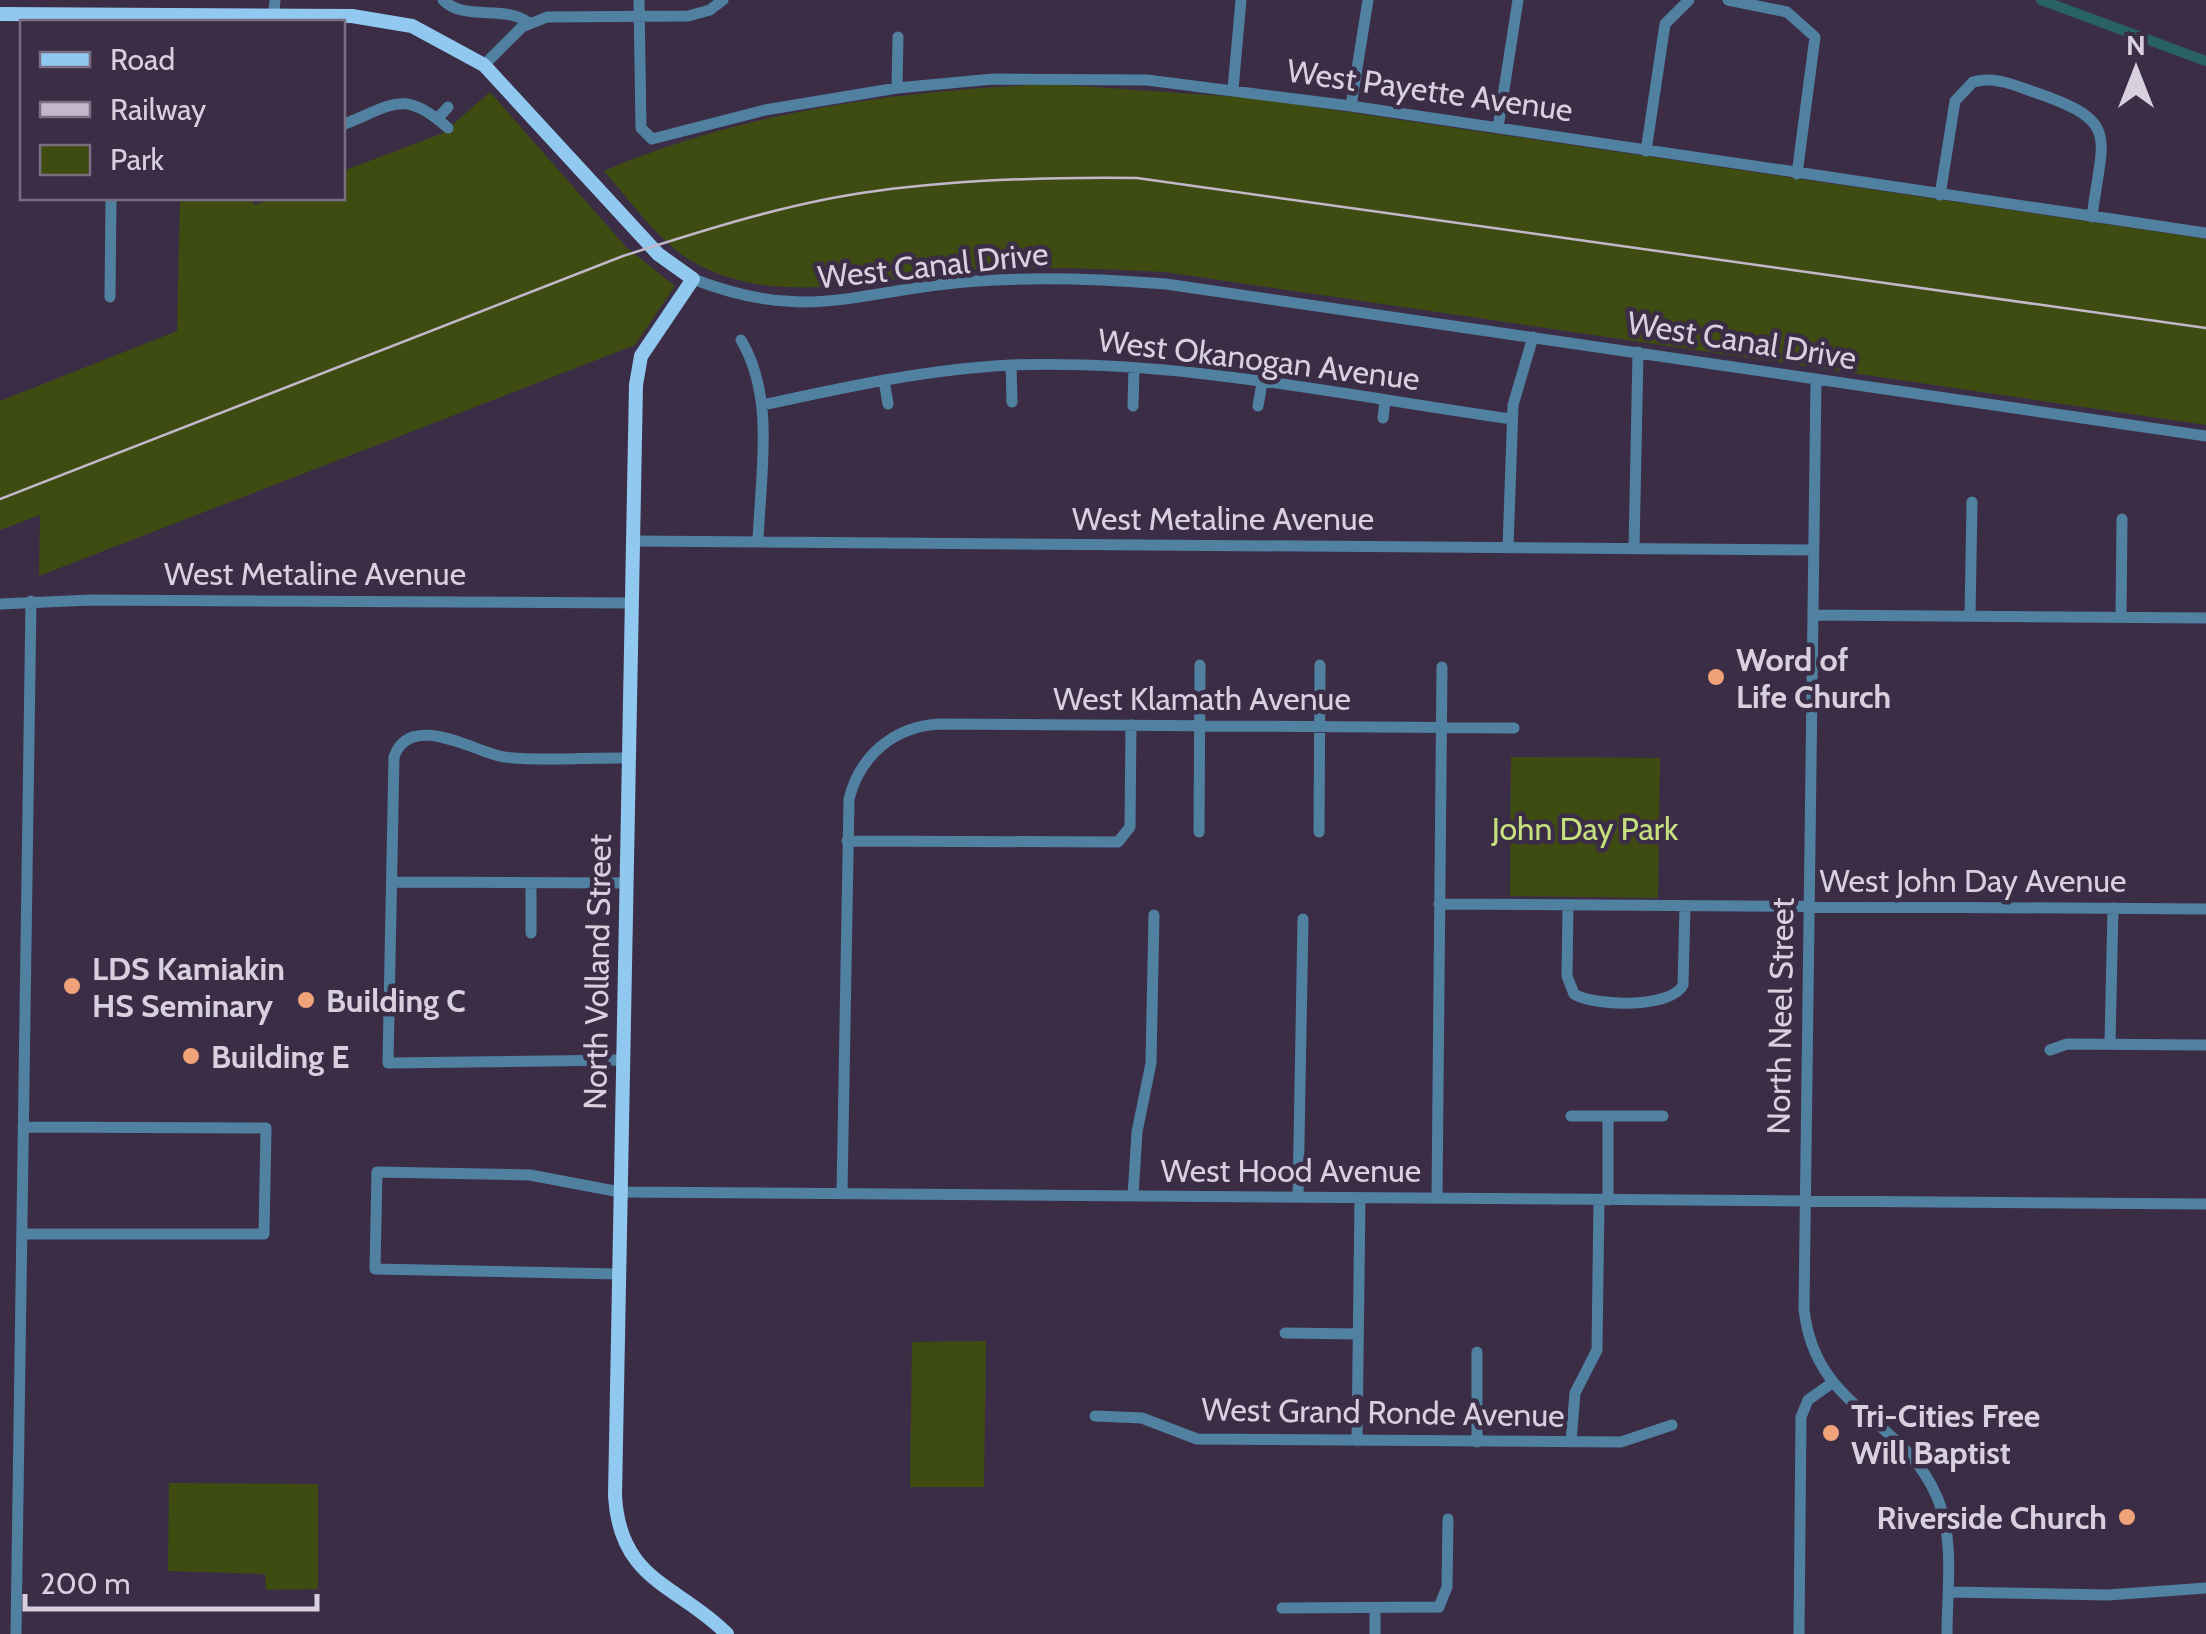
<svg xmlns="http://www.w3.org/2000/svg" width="2206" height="1634" viewBox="0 0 2206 1634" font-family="Cabin,sans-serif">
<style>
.green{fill:#3e4c12}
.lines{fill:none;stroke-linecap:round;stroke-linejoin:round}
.canal{stroke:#286262;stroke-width:10}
.minor{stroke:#5181a1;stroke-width:11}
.major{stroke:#90c8f0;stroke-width:14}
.rail{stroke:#c2b8c9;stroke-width:2.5}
.poi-dot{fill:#f0a279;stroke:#3c2d46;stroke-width:4}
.labels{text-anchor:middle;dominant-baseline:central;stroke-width:9;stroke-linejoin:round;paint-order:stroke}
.street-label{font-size:32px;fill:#d8cfdf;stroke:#3c2d46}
.poi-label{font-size:32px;font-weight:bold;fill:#d8cfdf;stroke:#3c2d46;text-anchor:start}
.park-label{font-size:32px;fill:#c5e07c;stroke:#3c2d46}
</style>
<rect width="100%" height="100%" fill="#3c2d46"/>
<path class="green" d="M1051,84L1253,98L2206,239V425L1165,272C1101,269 1038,266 974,270C883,276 781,310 695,263C660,244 631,201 604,171C747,110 897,91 1051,84Z
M490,92L626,247L675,286L635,345L39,576L40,515L0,530V401L177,331L180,198H251L254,205L274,198H342L343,171L443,133Z
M1511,757L1660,758L1658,898L1510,896Z
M986,1341L984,1487H910L912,1342Z
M169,1483L318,1484V1589L266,1590L265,1574L168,1571Z"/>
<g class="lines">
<path class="canal" d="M2041,0L2206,61"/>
<path class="minor" d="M443,0C465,22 504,4 529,23
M639,0L641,128L652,139L765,110L897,88L993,79L1147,80L1351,106L2206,233
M1728,0L1787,12L1815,37L1797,174
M273,22L275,0
M484,65L522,27L547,17L688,16L710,10L723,0
M897,88L898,37
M1233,89L1241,0
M1351,106L1368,0
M438,118L448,107
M342,125C394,105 403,88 448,128
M1498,128L1518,0
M1646,151L1665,24L1689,0
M1940,195L1955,101L1973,82C1994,76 2014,85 2034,92C2122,122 2102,135 2092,217
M693,279C807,323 852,292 965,282C1032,276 1100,279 1166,284L2206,436
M110,297L111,198
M741,340C776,398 760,477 758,542
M1011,365L1012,402
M1816,379L1804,1309C1815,1411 1902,1415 1937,1497C1955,1539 1947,1590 1947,1634
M884,380L888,404
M763,405C845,387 928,369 1012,365C1179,359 1347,396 1512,419
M1133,406L1134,368
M1258,406L1262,383
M1383,418L1385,401
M632,541L1813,550
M1508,548L1513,405L1533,337
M1634,549L1638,352
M0,604L91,600L630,603
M1813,615L2206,618
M1970,616L1972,502
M2121,617L2122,519
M1199,832L1200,665
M1319,832L1320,665
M847,841L1118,842L1130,827L1131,725
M393,882L625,883
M531,883V933
M1439,904L2206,909
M1568,905L1567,976L1574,994C1595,1007 1672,1008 1683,985L1685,906
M2110,1043L2113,908
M2050,1050L2067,1044L2206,1045
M622,1060L388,1063L394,757C410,710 477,753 504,757C544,762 588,757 628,758
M1571,1116H1663
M1608,1116V1200
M842,1194L849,799C860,755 895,726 940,724L1514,728
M1133,1196L1137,1132L1151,1063L1154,915
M1298,1197L1303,919
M1437,1198L1442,667
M22,1234H264L266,1128L23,1127
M618,1274L375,1269L377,1172L530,1175L620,1192L2206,1204
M1285,1333L1358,1334
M1477,1352V1442
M1095,1416L1142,1418L1197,1439L1621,1442L1672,1425
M1357,1441L1360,1198
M1571,1442L1575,1393L1597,1350L1599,1200
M1948,1592L2108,1595L2206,1588
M1282,1608L1439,1607L1447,1587L1448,1519
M16,1634L31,601
M1375,1634V1608
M1799,1634L1801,1417L1808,1400L1832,1383"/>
<path class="major" d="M0,14L352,16L412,26L484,65L658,254L693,279L641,356L636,385L615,1496C620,1582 679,1585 727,1634"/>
<path class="rail" d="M0,499L623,256C704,230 791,202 876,191C963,179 1049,177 1137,178L2206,328"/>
</g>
<g class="poi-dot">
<circle cx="1716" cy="677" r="10"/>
<circle cx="72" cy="986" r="10"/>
<circle cx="306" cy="1000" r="10"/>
<circle cx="191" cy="1056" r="10"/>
<circle cx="1831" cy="1433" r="10"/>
<circle cx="2127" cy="1517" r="10"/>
</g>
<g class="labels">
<g class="street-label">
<text transform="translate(1430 90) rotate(8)">West Payette Avenue</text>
<text transform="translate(933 265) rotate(-6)">West Canal Drive</text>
<text transform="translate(1742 340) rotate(9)">West Canal Drive</text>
<text transform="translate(1259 359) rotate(7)">West Okanogan Avenue</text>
<text x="1223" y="518">West Metaline Avenue</text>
<text x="315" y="573">West Metaline Avenue</text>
<text x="1202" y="698">West Klamath Avenue</text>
<text x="1973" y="880">West John Day Avenue</text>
<text transform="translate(597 972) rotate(-89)">North Volland Street</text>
<text transform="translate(1780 1016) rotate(-89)">North Neel Street</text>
<text x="1291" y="1170">West Hood Avenue</text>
<text transform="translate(1383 1412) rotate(1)">West Grand Ronde Avenue</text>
</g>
<g class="poi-label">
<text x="1736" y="659">Word of<tspan x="1736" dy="37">Life Church</tspan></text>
<text x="92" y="968">LDS Kamiakin<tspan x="92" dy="37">HS Seminary</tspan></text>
<text x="326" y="1000">Building C</text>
<text x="211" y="1056">Building E</text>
<text x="1851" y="1415">Tri-Cities Free<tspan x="1851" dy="37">Will Baptist</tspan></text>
<text x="2107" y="1517" text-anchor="end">Riverside Church</text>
</g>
<g class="park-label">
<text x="1585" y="828">John Day Park</text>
</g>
</g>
<rect x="20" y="20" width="325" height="180" fill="#3c2d46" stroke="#7a6e83" stroke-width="2.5"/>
<rect x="40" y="52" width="50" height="15" fill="#90c8f0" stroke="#7a6e83" stroke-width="2.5"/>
<text x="110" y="70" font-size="30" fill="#d8cfdf">Road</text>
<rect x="40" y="102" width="50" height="15" fill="#c2b8c9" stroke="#7a6e83" stroke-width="2.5"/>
<text x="110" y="120" font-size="30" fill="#d8cfdf">Railway</text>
<rect x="40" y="145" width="50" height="30" fill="#3e4c12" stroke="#7a6e83" stroke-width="2.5"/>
<text x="110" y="170" font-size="30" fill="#d8cfdf">Park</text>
<g transform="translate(2136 70)" stroke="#3c2d46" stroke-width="8" paint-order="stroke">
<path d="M0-8L18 38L0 25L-18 38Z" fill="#d8cfdf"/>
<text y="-15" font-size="28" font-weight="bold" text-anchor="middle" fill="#d8cfdf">N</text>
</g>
<path d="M25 1594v15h292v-15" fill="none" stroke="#d8cfdf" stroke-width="5"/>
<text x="40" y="1594" font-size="30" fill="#d8cfdf" stroke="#3c2d46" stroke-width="8" paint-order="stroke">200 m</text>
</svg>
